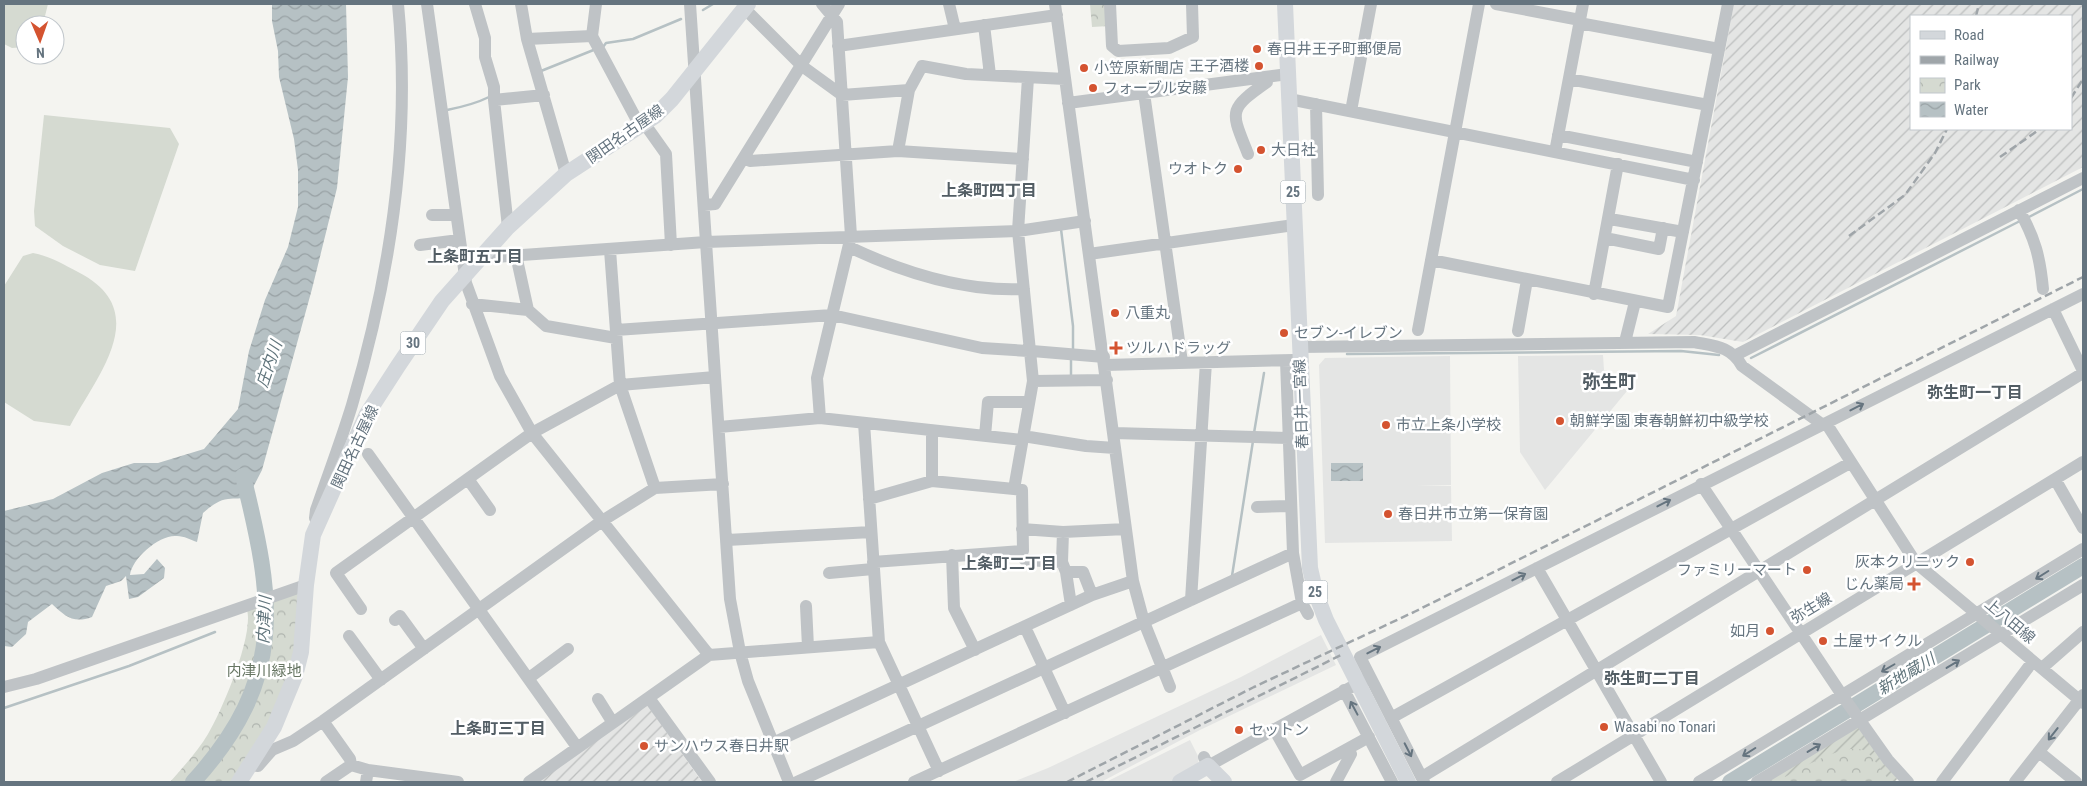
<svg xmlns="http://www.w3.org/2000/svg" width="2087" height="786" viewBox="0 0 2087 786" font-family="'Roboto Condensed','Noto Sans JP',sans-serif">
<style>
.built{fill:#e4e5e4}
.industrial{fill:url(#industrial-furrows);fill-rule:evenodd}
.park{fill:url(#park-crowns)}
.garden{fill:url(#garden-furrows)}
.pitch{fill:#d5dad1}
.water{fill:url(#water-waves)}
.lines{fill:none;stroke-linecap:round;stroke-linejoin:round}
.stream{stroke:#b6c1c4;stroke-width:2.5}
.river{stroke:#b6c1c4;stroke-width:16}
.minor{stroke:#bfc3c6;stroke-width:12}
.major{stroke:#d3d7db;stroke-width:16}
.rail{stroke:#9fa5a9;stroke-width:2.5;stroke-dasharray:8 4;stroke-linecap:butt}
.oneway{stroke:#65747f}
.poi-dot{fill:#d45330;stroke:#fff;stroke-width:2}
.labels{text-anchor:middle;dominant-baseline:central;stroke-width:5;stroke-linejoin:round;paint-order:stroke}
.shield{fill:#fff;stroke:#939ea5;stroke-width:1}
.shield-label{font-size:14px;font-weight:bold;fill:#65747f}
.poi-label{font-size:15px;fill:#65747f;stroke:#fff;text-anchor:start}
.street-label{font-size:15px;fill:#65747f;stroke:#fff}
.park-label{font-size:15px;fill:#677663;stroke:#fff}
.neighbourhood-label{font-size:16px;font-weight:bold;fill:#525d64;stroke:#fff}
.water-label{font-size:16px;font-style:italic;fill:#61757c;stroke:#fff}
.quarter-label{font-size:18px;font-weight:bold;fill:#525d64;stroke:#fff}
</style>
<defs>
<pattern id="industrial-furrows" width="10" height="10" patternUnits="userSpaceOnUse" patternTransform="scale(1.25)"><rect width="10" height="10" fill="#e4e5e4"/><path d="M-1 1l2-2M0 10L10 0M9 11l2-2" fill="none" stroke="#bcbebe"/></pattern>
<pattern id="park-crowns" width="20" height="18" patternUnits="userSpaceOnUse" patternTransform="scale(1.25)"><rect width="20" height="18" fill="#d5dad1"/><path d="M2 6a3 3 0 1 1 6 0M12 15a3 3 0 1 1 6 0" fill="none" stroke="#b0b5af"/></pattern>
<pattern id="garden-furrows" width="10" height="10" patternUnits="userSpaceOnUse" patternTransform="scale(1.25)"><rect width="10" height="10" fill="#d5dad1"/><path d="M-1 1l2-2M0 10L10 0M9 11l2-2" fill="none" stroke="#b0b5af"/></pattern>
<pattern id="water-waves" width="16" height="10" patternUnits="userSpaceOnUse" patternTransform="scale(1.25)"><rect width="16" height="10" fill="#b6c1c4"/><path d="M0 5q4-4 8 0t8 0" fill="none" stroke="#98a1a4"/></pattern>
</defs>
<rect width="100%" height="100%" fill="#f4f4f0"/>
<path class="built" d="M1603,355L1604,370L1627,391L1545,490L1520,452L1518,356Z
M1450,356L1451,485L1417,486H1451L1452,541L1325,543L1319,365L1325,358Z
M1321,635L1336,665L1200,730L1101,782H1013L1048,768L1241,677Z
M1190,740L1199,758L1198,763L1194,769L1170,782H1106Z"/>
<path class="industrial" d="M1734,4H2083V167L1743,342L1700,335L1648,334L1676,316ZM1911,16H2071V129H1911Z
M645,706H648L702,782H538Z"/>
<path class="park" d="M1090,4H1109V26L1092,27Z
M294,593L301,594L297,646L284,697L234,782H170C183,767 198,751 208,734C222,711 254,635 247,610Z
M1856,727L1897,779L1894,782H1764Z"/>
<path class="garden" d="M1856,728H1859L1897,779L1894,782H1891C1882,773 1876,760 1867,752C1850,739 1800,769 1785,777L1782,772Z"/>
<path class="pitch" d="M4,4H48L45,16L39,25H25V47L12,48L4,44Z
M44,115L170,128L179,144L135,271L100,265L63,246L35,226L34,211Z
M33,253C49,256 63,264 78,272C154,311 98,374 70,426L34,421L4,402V286L23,256Z"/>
<path class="water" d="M272,4H346L348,77L337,188L312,289L262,470L248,497C241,499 235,498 228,499C218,500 210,507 203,513L197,542C191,540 184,536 177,536C160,534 132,558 130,575L144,574L157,559L165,568L164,578L138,597L129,599L126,576L121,581L106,586L92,617C73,624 65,616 52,604L28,622L26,634L12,647L4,646V511L53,499L102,473L134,463H158L204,449L238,409L249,351L265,300L288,247L298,207V170L294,139L279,77L278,51L272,21Z
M1331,463H1363V481H1331Z"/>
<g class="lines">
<path class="stream" d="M703,10L713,4
M603,47L606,43L633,39L681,19
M541,71L596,49
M447,110C462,107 475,104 489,97
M2027,218L2083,189
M1061,229L1073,326V349
M1347,354L1681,351L1719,355
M1071,358V377
M1751,358L2020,221
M1254,433L1264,373
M1232,576L1253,441
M4,708L129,666L215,632"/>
<path class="river" d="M193,782C287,679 274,601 243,476
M1730,782L2083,566"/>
<path class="minor" d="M427,4L466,283L500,376L532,433L709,655
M475,4L485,38V57L494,87V100L508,227
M521,4L527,39L566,174
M596,4L592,36L640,126
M690,4L730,599L740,652L748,681L789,782
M949,4L955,29
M1055,4L1133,581L1144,622L1170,687
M1110,4L1112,46L1118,51L1169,48L1193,37L1192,4
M1496,4L1580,20
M744,8L802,66L842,95L909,90
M1579,23L1719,49
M984,25L990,75
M527,39L592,36
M838,46L1057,15
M1569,79L1708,105
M1144,93L1182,362
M1289,99L1694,180
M494,100L544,95
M1068,103L1288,74
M1316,104L1318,195
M1351,111L1371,4
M644,123L666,154L671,245
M1558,135L1697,162
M898,151L909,90L922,66L966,74L1065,79
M1555,152L1583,4
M1248,154C1231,111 1227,110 1267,82L1266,77
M744,158L750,161L898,151L1023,159
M704,205L715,204L839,4
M2019,210C2035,238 2040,257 2043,289
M432,215H455
M1610,219L1683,232
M1605,238L1659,249L1663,228
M420,245L459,240
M849,247C902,272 964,292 1024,289
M610,250L620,385L655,488
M1089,254L1294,225
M484,255L494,257L706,242L1018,231L1085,221
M516,255L528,310L546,326L616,338
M1431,260L1668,307L1728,4
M1594,294L1618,164
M472,304L528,310
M2053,309L2083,371
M616,330L832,315L982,348L1028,351
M1418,330L1479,4
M1518,331L1527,280
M1625,342L1635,302
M1299,347L1694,342C1714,346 1731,346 1742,366L1823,425
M1032,351L1104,357
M1736,355L2083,178
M1286,361L1293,553L1302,603L1308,614
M1105,365L1293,360
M1033,381L1107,380
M820,418L817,378L851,236L837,22L822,4
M864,423L879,642L939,771
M1826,423L1916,563L2083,703
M719,427L820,418L1022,440
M1114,433L1288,438
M985,436L988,402H1029
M1023,436L1086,446L1115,448
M368,454L577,747
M468,479L490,510
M2055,479L2083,528
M932,481V431
M1701,484L1842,695L1888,760L1908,782
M869,499L932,481L1014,489
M1257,507L1290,506
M315,518L316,510C328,475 341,441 352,405C390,277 411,138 398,4
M1022,529L1063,532L1126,529
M1063,532L1062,562L1066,572L1071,605
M727,540L871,532
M1020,551L1025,560L1062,562
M952,555L954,608L975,650
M873,562L1023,551L1022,490L1014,489L1033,381L1018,231L1028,78
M1537,568L1661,782
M1066,572H1083L1092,595
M829,573L873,569
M1191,600L1206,362
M806,606L808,647
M361,609L336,573L532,433L620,385L715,377
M395,620L400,616L424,649
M1025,627L1065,713
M349,636L381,680
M2042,668L2083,632
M529,678L568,649
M4,687L36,679L306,585
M1344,690L1392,782
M649,698L710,782
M598,699L613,723
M1391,718L1850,463
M323,721L350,759L351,765L368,770L458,782
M1274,729L1300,775L1369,737
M773,743L1092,595L1133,581
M2039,752L2076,782
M1204,757L1208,766L1366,679
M250,765L258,766L272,750L293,741L323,721L602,521L655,488L723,484
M1422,777L2083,373
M326,782L351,765
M366,782L368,770
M529,782L709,655L879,642
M797,782L1293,553
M914,782L1302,603
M1336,782L1351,754L1348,749
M1424,782L1360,657L2083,294
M1557,782L2083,462
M1699,782L2083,549
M1757,782L2083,585
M1942,782L2033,661
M2015,782L2083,695"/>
<path class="major" d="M1285,4L1310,568L1316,594L1326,620L1408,782
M239,782L274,727L295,676L301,652L306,585L313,535L367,414L398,366L442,301L508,227L566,174L655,116L672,99L748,4
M1180,782L1208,766L1224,782"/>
<path class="rail" d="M1976,16L1979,4
M2071,98L2083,79
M2000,157L2040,129
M1849,236L1905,195L1935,153L1947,129
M1067,782L1254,687L1414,612L2083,277
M1086,782L1341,655"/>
</g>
<defs><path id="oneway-shaft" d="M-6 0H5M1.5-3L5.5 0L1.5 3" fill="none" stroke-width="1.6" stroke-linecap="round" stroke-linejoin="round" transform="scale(1.25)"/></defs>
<g class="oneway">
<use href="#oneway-shaft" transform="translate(1857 407) rotate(-27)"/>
<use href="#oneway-shaft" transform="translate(1664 503) rotate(-27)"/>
<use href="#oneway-shaft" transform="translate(2042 575) rotate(148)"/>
<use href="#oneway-shaft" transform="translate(1519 577) rotate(-27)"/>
<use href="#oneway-shaft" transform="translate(1374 650) rotate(-27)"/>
<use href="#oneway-shaft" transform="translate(1953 664) rotate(-31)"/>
<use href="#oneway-shaft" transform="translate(1888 668) rotate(150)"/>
<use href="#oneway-shaft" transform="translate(1354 708) rotate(-118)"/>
<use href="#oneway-shaft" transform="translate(2053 734) rotate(128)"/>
<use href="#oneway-shaft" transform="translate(1814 748) rotate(-31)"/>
<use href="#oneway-shaft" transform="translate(1408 750) rotate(63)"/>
<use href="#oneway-shaft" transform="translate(1749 752) rotate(148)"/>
</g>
<g class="poi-dot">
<circle cx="1257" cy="49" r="5"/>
<circle cx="1259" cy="66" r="5"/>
<circle cx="1084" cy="68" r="5"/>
<circle cx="1093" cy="88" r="5"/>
<circle cx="1261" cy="150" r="5"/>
<circle cx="1238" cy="169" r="5"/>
<circle cx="1115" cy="313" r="5"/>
<circle cx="1284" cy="333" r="5"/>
<path d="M1113.5 340.5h5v5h5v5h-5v5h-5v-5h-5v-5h5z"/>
<circle cx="1560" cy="421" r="5"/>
<circle cx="1386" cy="425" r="5"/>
<circle cx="1388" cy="514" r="5"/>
<circle cx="1970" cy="562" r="5"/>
<circle cx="1807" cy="570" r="5"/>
<path d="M1911.5 576.5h5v5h5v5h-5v5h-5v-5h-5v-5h5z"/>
<circle cx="1770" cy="631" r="5"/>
<circle cx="1823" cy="641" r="5"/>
<circle cx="1604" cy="727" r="5"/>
<circle cx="1239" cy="730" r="5"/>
<circle cx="644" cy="746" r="5"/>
</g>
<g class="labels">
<g class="shield">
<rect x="1280.5" y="180.5" width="25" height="23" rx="4"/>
<rect x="400.5" y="331.5" width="25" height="23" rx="4"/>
<rect x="1302.5" y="580.5" width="25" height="23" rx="4"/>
</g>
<g class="shield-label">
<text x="1293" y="192">25</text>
<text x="413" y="343">30</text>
<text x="1315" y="592">25</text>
</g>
<g class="poi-label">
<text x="1267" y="49">春日井王子町郵便局</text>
<text x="1249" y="66" text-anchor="end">王子酒楼</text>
<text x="1094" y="68">小笠原新聞店</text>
<text x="1103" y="88">フォーブル安藤</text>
<text x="1271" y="150">大日社</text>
<text x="1228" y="169" text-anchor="end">ウオトク</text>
<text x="1125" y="313">八重丸</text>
<text x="1294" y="333">セブン-イレブン</text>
<text x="1126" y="348">ツルハドラッグ</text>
<text x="1570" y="421">朝鮮学園 東春朝鮮初中級学校</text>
<text x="1396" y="425">市立上条小学校</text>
<text x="1398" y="514">春日井市立第一保育園</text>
<text x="1960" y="562" text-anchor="end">灰本クリニック</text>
<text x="1797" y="570" text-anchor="end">ファミリーマート</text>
<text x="1904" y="584" text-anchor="end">じん薬局</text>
<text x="1760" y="631" text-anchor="end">如月</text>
<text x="1833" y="641">土屋サイクル</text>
<text x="1614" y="727">Wasabi no Tonari</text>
<text x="1249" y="730">セットン</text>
<text x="654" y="746">サンハウス春日井駅</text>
</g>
<g class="street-label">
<text transform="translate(625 134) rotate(-35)">関田名古屋線</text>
<text transform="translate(1301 404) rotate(-92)">春日井一宮線</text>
<text transform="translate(355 447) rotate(-65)">関田名古屋線</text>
<text transform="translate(1811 608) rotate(-31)">弥生線</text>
<text transform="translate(2010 621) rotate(40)">上八田線</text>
</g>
<g class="park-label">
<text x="264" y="671">内津川緑地</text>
</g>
<g class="neighbourhood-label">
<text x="989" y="190">上条町四丁目</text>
<text x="475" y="256">上条町五丁目</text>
<text x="1975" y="392">弥生町一丁目</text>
<text x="1009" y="563">上条町二丁目</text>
<text x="1652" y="678">弥生町二丁目</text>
<text x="498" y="728">上条町三丁目</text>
</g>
<g class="water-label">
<text transform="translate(269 364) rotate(-71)">庄内川</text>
<text transform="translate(264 620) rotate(-87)">内津川</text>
<text transform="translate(1906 674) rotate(-31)">新地蔵川</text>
</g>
<g class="quarter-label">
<text x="1609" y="381">弥生町</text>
</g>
</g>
<rect width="2087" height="786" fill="none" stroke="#65747f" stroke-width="10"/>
<rect x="1910" y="15" width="162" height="115" fill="#ffffff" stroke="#c1c7cc"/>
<rect x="1920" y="31" width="25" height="8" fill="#d3d7db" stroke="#c1c7cc"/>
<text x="1954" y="40" font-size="15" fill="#65747f">Road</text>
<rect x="1920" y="56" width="25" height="8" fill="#9fa5a9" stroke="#c1c7cc"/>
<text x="1954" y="65" font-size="15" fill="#65747f">Railway</text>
<rect x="1920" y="78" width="25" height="15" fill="url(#park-crowns)" stroke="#c1c7cc"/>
<text x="1954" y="90" font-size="15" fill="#65747f">Park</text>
<rect x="1920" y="102" width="25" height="15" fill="url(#water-waves)" stroke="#c1c7cc"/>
<text x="1954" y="115" font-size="15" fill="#65747f">Water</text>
<g transform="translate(40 40) rotate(178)"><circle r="24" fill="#ffffff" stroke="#c1c7cc"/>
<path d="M0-4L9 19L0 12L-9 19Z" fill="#d45330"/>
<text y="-8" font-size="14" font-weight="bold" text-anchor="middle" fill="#65747f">N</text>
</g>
</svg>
